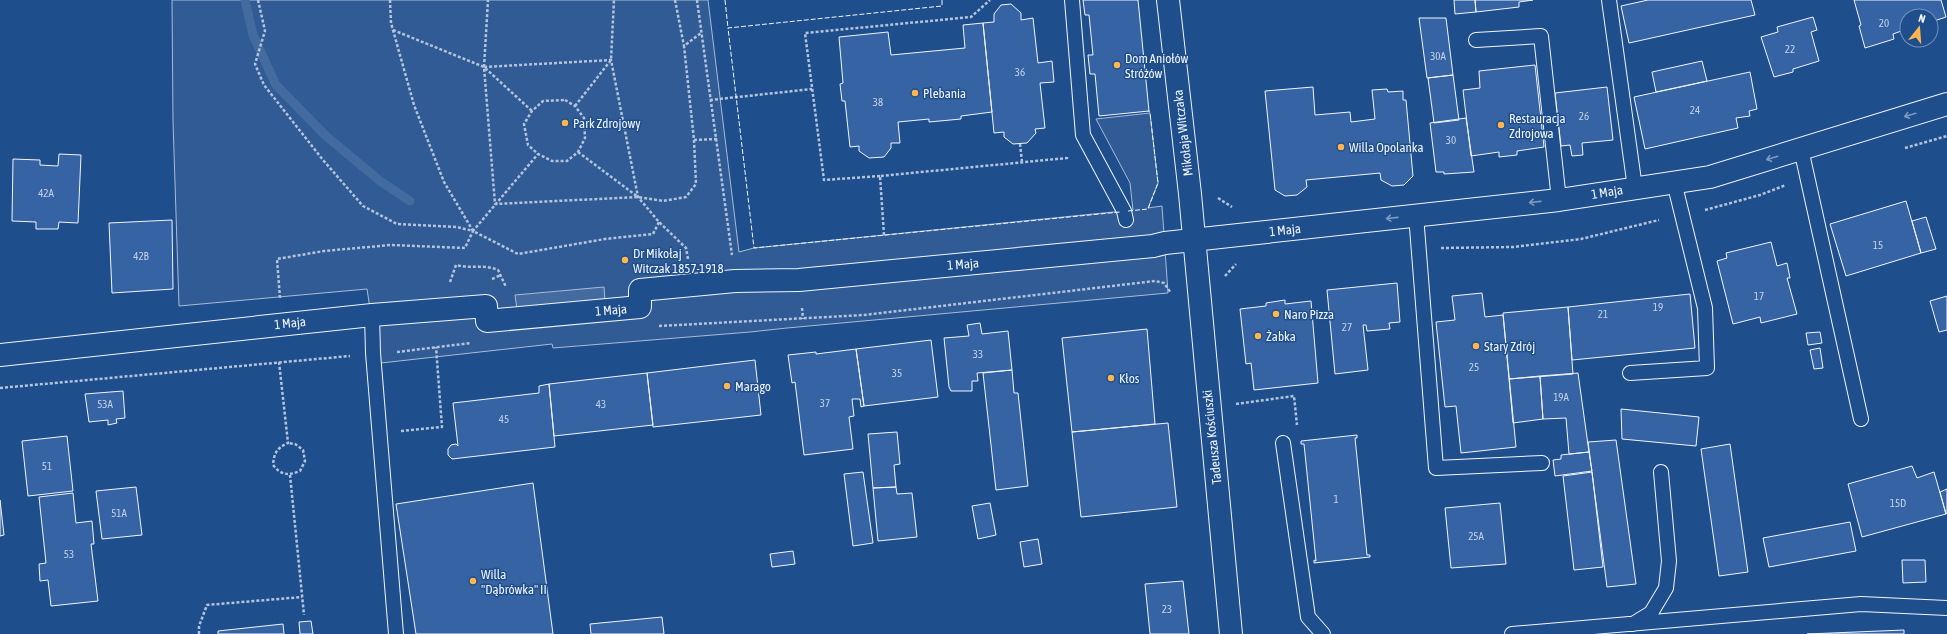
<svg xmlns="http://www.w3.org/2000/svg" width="1947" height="634" viewBox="0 0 1947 634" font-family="'Asap Condensed',sans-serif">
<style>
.built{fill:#305b95;stroke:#a8bbd7}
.water{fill:#446ba0;stroke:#a8bbd7}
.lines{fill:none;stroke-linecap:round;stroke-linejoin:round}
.stream{stroke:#446ba0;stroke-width:9}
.building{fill:#3563a3;stroke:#f2f6ff}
.lane-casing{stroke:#f2f6ff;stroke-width:16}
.street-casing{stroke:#f2f6ff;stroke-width:24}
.path{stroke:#b3c4dc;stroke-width:2.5;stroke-dasharray:3 2;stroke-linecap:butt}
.lane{stroke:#1f4e8c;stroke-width:14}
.street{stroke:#1f4e8c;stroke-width:22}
.fence{stroke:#f2f6ff;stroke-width:1;stroke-dasharray:5 2;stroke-linecap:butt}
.oneway{stroke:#7e9ac0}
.poi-dot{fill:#ffb74d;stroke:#1f4e8c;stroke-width:1.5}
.labels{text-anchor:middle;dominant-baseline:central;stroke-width:3;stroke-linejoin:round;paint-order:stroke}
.number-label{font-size:11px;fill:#c3d1e8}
.poi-label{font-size:13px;fill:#f2f6ff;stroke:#1f4e8c;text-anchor:start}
.street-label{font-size:13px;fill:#f2f6ff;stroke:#1f4e8c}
</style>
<rect width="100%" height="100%" fill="#1f4e8c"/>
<path class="built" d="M172,0H708L739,252L754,248L1133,210L1130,183L1096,119L1150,113L1158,183L1148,208L1162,206L1168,293L787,328L750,332L553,348L552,344L381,363L377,354L367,289L179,306L173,121Z"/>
<path class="water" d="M604,287L605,301L517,309L515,295Z"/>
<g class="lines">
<path class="stream" d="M245,0L253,35L276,85L326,136L380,181L410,201"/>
</g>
<path class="building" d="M1083,0H1138L1149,111L1099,116L1095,74H1090L1088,55H1093L1089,15H1085Z
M1454,0H1475L1476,12L1455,14Z
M1475,0H1533L1519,2V7L1476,12Z
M1648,0H1751L1755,15L1629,43L1621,6Z
M1854,0H1941L1946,17L1931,22V16H1907V29L1893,34L1894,39L1865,48L1859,26L1861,25Z
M1011,4L1021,13V20L1033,18L1038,63L1052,61L1054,82L1040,83L1045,128L1035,129L1036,133L1027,143L1013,144L1004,137V132L994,133L983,23L994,22V14L1001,5Z
M1813,17L1817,30L1811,32L1819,61L1793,69V72L1774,77L1761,37L1778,32L1777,27Z
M1419,18H1446L1453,75L1427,78Z
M983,23L992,112L961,116V119L929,122V119L898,122L900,143H891V148L884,157L869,158L859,151V146L850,147L845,101H842L840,84L843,83L839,37L888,32L891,55L965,48L963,25Z
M1702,61L1707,81L1656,92L1652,72Z
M1535,65L1544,147L1517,151V155L1499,157V152L1471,156L1463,90L1480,88L1479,71Z
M1750,72L1757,109L1749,111L1750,116L1736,118L1738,128L1645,149L1634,97Z
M1453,75L1459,120L1434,123L1428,78Z
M1313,87L1315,115L1350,112L1351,122L1375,119L1372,90L1387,89L1388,92L1403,91V100H1406L1413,176L1404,185L1392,186L1381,180L1380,173L1306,180L1307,187L1297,195L1285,196L1275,190L1265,91Z
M1607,87L1613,140L1582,143L1583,155L1572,156L1570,145L1561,146L1555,93Z
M1466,118L1474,172L1444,174V172H1436L1430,123Z
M59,154L81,155L78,223L59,222L58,229H36V222L12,221L13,159L40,160V165L58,166Z
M1906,201L1921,253L1846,276L1830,224Z
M1926,217L1936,249L1921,253L1912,221Z
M172,220L173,289L112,293L109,223Z
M1771,242L1777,266L1787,263L1790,278H1787L1797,314L1761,323L1760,317L1733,324L1717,261L1727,258L1726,253Z
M1397,283L1400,322L1389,323L1390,329L1367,331L1366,325H1363L1368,370L1335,374L1327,290Z
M1482,293L1485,317L1503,315L1516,447L1461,453L1456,406L1445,407L1436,322L1455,320L1452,296Z
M1690,294L1695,348L1572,360L1568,307Z
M1947,296V330L1939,332L1930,301Z
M1285,300V304L1311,301L1318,383L1254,390L1251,363L1246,364L1240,309L1266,306V303Z
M1568,307L1573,374L1509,379L1503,313Z
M980,323L982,334L1008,331L1012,370L977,373L978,381H972V391H951L949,387L944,338L969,336L967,325Z
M1147,329L1155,424L1072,432L1062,338Z
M1820,332L1822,343L1808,345L1806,333Z
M931,340L938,397L864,406L856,349Z
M1820,348L1823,368L1814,369L1810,350Z
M856,349L864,406L861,407L860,399H852L854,416L849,417L853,449L804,455L795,382L792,383L788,355L816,352V354Z
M755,360L761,415L653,427L647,373Z
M1012,370L1014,393H1018L1028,486L996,490L983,373Z
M647,373L653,425L554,436L549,384Z
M1578,373L1589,452L1569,454L1566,418L1543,419L1540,376Z
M1540,376L1543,419L1513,423L1509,379Z
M549,384L555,447L452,459L448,455V449L451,445L456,444L458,446L453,403L539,393V386Z
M123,391L125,418L116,419L117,423L108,425V420L89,422L85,394Z
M1621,409L1699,417L1696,446L1622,439Z
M1168,423L1177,507L1081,517L1072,432Z
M897,432L900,464L894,465L896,487L873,488L868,434Z
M1357,435V438H1355L1367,555H1370V557L1314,563V560L1316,561L1304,444H1301V441Z
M67,436L73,491L28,496L22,441Z
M1616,440L1636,584L1607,587L1588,442Z
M1730,444L1748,572L1719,576L1701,449Z
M1589,452L1592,471L1555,476L1553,460L1561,459V455Z
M1912,466L1917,478L1934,472L1946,514L1862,537L1848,484Z
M863,472L873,543L853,546L844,474Z
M1592,472L1603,567L1574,570L1563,476Z
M533,483L553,634H416L396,504Z
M136,487L142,535L102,539L96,491Z
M896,487L897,494L912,493L917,537L878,541L873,488Z
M1947,489V513L1946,514L1940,492Z
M73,493L76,523L92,521L94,544H91L98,601L51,606L48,580L40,581L39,564L46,563L39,497Z
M0,500L4,535L0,536Z
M990,503L996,535L978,539L972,506Z
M1500,503L1506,564L1451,568L1445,508Z
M1850,522L1856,551L1769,567L1763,538Z
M1038,539L1042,564L1024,567L1020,542Z
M793,551L795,564L772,567L770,554Z
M1902,560H1925L1926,582L1903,583Z
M1183,581L1189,634H1150L1145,584Z
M662,617L664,634H591L590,624Z
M311,621L313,634H300L299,622Z
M283,624L284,634H218V631Z
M1904,630V634H1807Z"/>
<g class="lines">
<defs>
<path id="lane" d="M1072,0L1083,135L1124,211L1126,220
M1609,0L1635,188
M1476,40L1541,36L1559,200
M1801,149L1861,419
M1416,215L1436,468L1542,463
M372,315L373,353L396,634
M1630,373L1707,368L1705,308L1674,182
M1283,443L1308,617L1323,634
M1633,624L1651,613L1666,588L1669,561L1661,472
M1512,634L1861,604L1947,608"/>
<path id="street" d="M1168,0L1190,194L1231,634
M0,355L372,315L486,306L487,321L640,307V290L735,281L799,280L1153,246L1165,243L1559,200L1710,177L1947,104"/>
</defs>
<use href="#lane" class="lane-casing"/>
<use href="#street" class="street-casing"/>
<path class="path" d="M258,0L265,31L255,64L264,85L323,160L363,206L397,224L457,227L473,231L538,154
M390,0L391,23L414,105L444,182L473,231L518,254L605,239L653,234L659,222
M675,0L684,46
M697,0L732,255
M393,30L484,67L532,111
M484,67L488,0
M565,100L575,106L584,118L585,138L578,152L567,161H552L538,154L528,145L524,124L532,111L543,101Z
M710,100L812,89
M575,106L611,60L614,0
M694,140L717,139
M1020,144L1022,162
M1905,148L1947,136
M578,152L638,197
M880,176L824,180L805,33L971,17L990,0
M1218,198L1232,207
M1705,210L1760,195L1786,185
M884,235L880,176L1067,158V157
M1441,248L1513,247L1581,239L1659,220
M688,259L686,248L659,222L638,197L611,60L484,67L495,204L638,197L663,201L686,197L696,184L694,140L684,46L701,33
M1225,276L1236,264
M492,279L501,275
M450,282L456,265C470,269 485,264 498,270L506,287
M280,298L277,259L324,251L391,245L465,248L473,231
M802,308L803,319
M659,326L864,315L1155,281L1164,283L1171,293
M397,352L471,343
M279,362L288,443C277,448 274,453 273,465C281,475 288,476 300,471L305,461L303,450L295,444L288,443
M0,388L350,356
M1236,404L1294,396L1297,425
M401,431L442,427L436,347
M290,475L304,615
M199,634V626L207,605L302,597"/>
<use href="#lane" class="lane"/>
<use href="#street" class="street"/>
<path class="fence" d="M725,0L728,28
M942,0V6L728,28L754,248L1120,212
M1128,211L1148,209L1158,183L1150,113L1149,111H1148"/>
</g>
<defs><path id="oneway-shaft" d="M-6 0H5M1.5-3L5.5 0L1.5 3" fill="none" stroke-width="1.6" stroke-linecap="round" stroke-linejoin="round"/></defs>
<g class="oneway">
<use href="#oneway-shaft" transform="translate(1910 115) rotate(163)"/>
<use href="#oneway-shaft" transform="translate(1772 158) rotate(163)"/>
<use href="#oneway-shaft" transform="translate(1535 202) rotate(174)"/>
<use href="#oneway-shaft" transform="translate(1392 218) rotate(174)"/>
</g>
<g class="poi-dot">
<circle cx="1117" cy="65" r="4"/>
<circle cx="915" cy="93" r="4"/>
<circle cx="565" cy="123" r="4"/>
<circle cx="1501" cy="125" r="4"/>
<circle cx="1341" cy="147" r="4"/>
<circle cx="625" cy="260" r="4"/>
<circle cx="1276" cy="314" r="4"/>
<circle cx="1258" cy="336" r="4"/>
<circle cx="1476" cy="346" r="4"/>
<circle cx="1111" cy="378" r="4"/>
<circle cx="727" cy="386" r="4"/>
<circle cx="473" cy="581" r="4"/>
</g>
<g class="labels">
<g class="number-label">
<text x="1884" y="23">20</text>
<text x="1790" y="49">22</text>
<text x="1438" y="56">30A</text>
<text x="1020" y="72">36</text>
<text x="878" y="102">38</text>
<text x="1695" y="110">24</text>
<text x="1584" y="116">26</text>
<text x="1451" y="140">30</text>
<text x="46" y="193">42A</text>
<text x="1878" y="245">15</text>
<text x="141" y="256">42B</text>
<text x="1759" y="296">17</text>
<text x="1658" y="307">19</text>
<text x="1603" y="314">21</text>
<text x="1347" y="327">27</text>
<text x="978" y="354">33</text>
<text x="1474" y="367">25</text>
<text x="897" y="373">35</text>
<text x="1561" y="397">19A</text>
<text x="825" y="403">37</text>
<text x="105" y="404">53A</text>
<text x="601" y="404">43</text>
<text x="504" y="419">45</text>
<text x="47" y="466">51</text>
<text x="1336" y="499">1</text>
<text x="1898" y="503">15D</text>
<text x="119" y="513">51A</text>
<text x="1476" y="536">25A</text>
<text x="69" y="554">53</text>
<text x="1167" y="609">23</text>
</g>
<g class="poi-label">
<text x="1125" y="58">Dom Aniołów<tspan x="1125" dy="15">Stróżów</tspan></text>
<text x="923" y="93">Plebania</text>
<text x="1509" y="118">Restauracja<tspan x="1509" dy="15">Zdrojowa</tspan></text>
<text x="573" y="123">Park Zdrojowy</text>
<text x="1349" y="147">Willa Opolanka</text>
<text x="633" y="253">Dr Mikołaj<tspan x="633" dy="15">Witczak 1857-1918</tspan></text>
<text x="1284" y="314">Naro Pizza</text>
<text x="1266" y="336">Żabka</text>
<text x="1484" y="346">Stary Zdrój</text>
<text x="1119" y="378">Kłos</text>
<text x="735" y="386">Marago</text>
<text x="481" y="574">Willa<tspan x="481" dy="15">"Dąbrówka" II</tspan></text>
</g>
<g class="street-label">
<text transform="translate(1183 133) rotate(-97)">Mikołaja Witczaka</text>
<text transform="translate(1607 192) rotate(-9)">1 Maja</text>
<text transform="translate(1285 230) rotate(-6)">1 Maja</text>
<text transform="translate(963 264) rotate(-5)">1 Maja</text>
<text transform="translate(611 310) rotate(-5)">1 Maja</text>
<text transform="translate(290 323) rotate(-6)">1 Maja</text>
<text transform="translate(1212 437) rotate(-96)">Tadeusza Kościuszki</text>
</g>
</g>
<g transform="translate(1919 28) rotate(17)"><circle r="19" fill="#1f4e8c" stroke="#7391ba"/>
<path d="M0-3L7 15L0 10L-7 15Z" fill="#ffb74d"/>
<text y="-6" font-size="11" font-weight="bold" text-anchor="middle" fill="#f2f6ff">N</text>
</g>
</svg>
